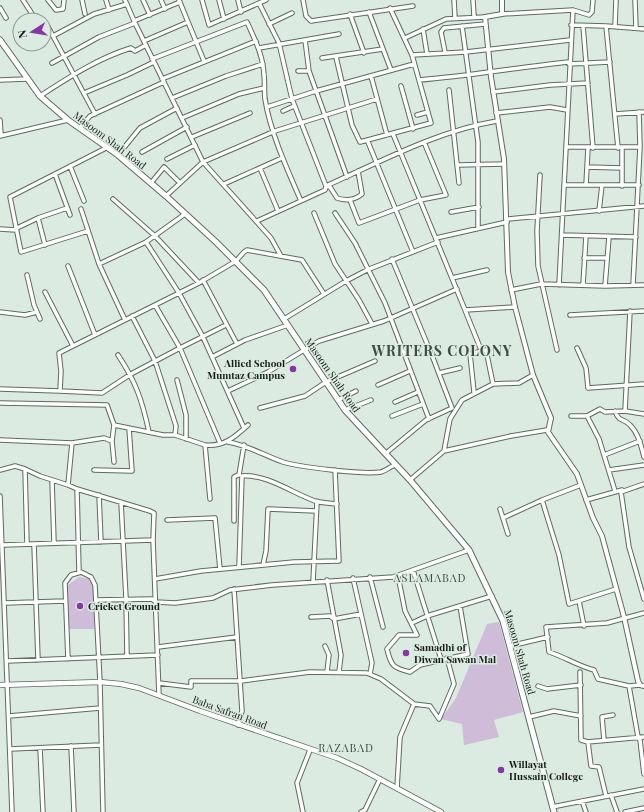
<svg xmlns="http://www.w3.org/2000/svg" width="644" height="812" viewBox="0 0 644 812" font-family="'Playfair Display',serif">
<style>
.green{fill:#cfbcd8}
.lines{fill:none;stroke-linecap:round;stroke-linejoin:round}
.minor-casing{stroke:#5c6b61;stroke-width:5.5}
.tertiary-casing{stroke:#5c6b61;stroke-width:6}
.secondary-casing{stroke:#5c6b61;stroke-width:6}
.primary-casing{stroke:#5c6b61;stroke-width:7}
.minor{stroke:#fff;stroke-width:3.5}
.tertiary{stroke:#fff;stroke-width:4}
.secondary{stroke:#fff;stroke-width:4.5}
.primary{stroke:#fff;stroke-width:5}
.poi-dot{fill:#8636a5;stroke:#dbebe1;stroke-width:1.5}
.labels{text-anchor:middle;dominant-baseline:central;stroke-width:3;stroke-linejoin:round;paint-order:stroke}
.street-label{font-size:10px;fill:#151b17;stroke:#dbebe1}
.poi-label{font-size:10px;font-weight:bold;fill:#151b17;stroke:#dbebe1;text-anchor:start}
.neighbourhood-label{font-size:11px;letter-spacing:1px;fill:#404d45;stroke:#dbebe1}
.district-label{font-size:14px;font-weight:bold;letter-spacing:1px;fill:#404d45;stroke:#dbebe1}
</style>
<rect width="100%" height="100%" fill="#dbebe1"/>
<path class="green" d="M79,577L90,579L94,589V629H67L66,592L68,585Z
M499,622L523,712L494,720L499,737L464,745L462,724L441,719L456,698L487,624Z"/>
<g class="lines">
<defs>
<path id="minor" d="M23,0L36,20
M48,0L56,10L63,9L64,0
M82,0L85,14
M106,0L109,10
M125,0L135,23L203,162L271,238L281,256
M143,0L150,15
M161,0L165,9
M179,0L204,61
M202,0L209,25L266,0
M219,0L224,19
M238,0L241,12
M303,0L306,16L311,21L413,6
M454,0L455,18
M473,0L474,16
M635,0L636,28
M259,3L279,43L292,99L326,186L330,187L337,198C346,201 355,200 362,194L358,171
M0,8L6,18
M369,12L391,70
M350,14L364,53
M502,14L573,10L589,15L592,12L593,0
M134,21L180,2
M269,24L292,13
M47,25L95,114
M571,25L606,26
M462,26L478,142V228
M583,26L593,148
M615,26L616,0
M423,29L427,54
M53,36L94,14L127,4
M405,38L446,19L485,17
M305,40L309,71L347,177
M144,41L188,22
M259,48L339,34
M445,52L441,32L444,28L485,24
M412,55L466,52L570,40
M336,57L352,125L360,142L431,123L412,55L390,8
M322,58L383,49
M152,59L247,22C255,40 263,55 264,75C265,83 264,91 265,99C270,132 288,171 301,201
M52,63L99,37L135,23
M569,64L610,62
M298,71H309
M371,76L387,135
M162,79L256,41
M0,80L27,79
M419,80C469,76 519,67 569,62
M401,86L413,129
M449,90L459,183
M493,92L550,85L588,83
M84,93L127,75L154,62
M40,96C68,78 98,58 131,48L135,51L146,45
M172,98L226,76L263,64
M267,107L316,91L414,64
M283,111L294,106
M496,113L550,107L567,110
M615,114L644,112
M417,115L428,112
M182,118L239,94L264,88
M0,120L1,135
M80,128L90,116L164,82
M393,134L465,310L515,307
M0,136L68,120
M192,137L250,113
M368,142L413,252
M566,147H640
M618,148L606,26L644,29
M142,152L187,127
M118,155L140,128L177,108
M167,159L195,145
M458,165L504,164
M70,166L84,201
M587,167L622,168
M260,168L278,211
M55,174L70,215
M540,175L537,231L538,266L557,350
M151,183L164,167L180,183
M224,184L282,158
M564,185H639
M586,185L588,148
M622,186V148
M166,196L203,162L275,131L377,99
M113,199L155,236L199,283
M350,200L359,223L420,200L446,195L424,142
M81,209L99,264L146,242
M599,211L602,185
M451,212L479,207
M314,213L335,264L359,300L372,324
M335,213L355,243L385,303L429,419
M185,214L146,242L179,293L203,337L244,428
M38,218L45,245
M507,219L644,206
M257,221L325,190L326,186C382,161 437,131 497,121
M0,229L16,230
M15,229L38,218L67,208
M88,231L21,252L10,197L106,148
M562,235L636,237
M436,238L507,222
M584,258H607
M99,264L125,320
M68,266L95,335
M27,275L34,305L40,319
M452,278L487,270
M203,280L237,344
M559,285L573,10
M583,285L586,236
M633,285L640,147L639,112
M605,286L609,237
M511,290L541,284L605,286L644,285
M45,292L73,346
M465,310L481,350
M0,312L25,315L37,312
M570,315L644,311
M132,316L155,361L176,426L175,435
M284,319L346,281L367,270L438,242
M577,348L586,368L588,388L644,384
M118,355C136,382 142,400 149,432
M212,357L245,340L288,325
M439,373L460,368
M177,380L186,415V439
M378,385L410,371
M0,389L60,391L61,371L59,353L199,283L236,261L244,252L247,250L302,260L324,294
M60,391L102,393L131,374L180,348L155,305
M228,391L268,372L319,341L384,321L457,289
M474,392L470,354L486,350L493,384
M338,400L356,391
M395,402L418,392
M0,403L107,405L114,425L163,435H175L205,445
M260,408L305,396L326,382L375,361
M345,410L371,400
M615,411C619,423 624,418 630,425C639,434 641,446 644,457
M625,411L630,311
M392,416L423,404
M571,416H587L600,409L605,412L625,411L644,414
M587,416L599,439L615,491
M0,440L72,443L68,485
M228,442C250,446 263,455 283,462C299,467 365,475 381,472C385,471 390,467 395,465
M72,443L104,438L112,441
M220,443L180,348L224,326
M444,451L450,419L462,400L493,384L519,383L533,375
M385,454L426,420L452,408L433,358L392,259
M604,455L640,441
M114,462L112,441L114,425
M25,469L27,544
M0,470L15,466L25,469L40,476L68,485L77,489L150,511L154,513L153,541
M94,470L132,471L129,428
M609,470L644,465
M239,475L244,445
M52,480L54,543
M410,480L444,451L511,436L547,430
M644,484L621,492L629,547L644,599
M581,485L542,500L559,555L569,604L616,589
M77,489L79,572
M99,495L101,542
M0,496L12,812
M210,499L205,445C224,447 235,437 248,425
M586,500L622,490
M121,502L126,598L127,656
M500,509L508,534L503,518L542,500
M167,520L215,518L220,569
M234,521V477L238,475
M34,544L38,660
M3,545L153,540L159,695
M263,565L266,551L268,509L316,511
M239,567L242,476C267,474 292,493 315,501C322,503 330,503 337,504
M413,570L441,659
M398,576L405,611L417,635H399L387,649C391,666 393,668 410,672L420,665L468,654L460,606
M370,577L383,627
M353,578L372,663L370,674
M155,579L201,571L294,562L339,561L335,470
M327,580L341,655L339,672
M313,582L317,502
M234,589L242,711L238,725
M96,600L152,599L156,602L175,603L213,598L230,590L272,585L393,577L469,550
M579,601L584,626
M5,603L65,601
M311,617L330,616L334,619L361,614
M412,623L427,616L492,596
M325,646L329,655L327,672
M510,646L548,637
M158,647L237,637
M68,659L65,583L71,575L81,572L91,577L95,585L100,682L103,812
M7,661L158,655
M580,672L581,740L588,742L591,766L599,767L606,796
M159,683L191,687V681H241L310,672L367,673L381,679L414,704L430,706L439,719L454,684L447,658
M640,685L629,686L598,679L594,670C578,666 565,657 549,652L546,627L607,623L644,613
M538,686L547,689L581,685
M629,686L638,737L640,740L644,774
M9,716L100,708
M529,717L554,711L581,716
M604,740L602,717L613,715
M587,742L644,737
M71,746L74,812
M40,748L43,812
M10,749L101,745
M397,788L400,737L414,704
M611,795L617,812
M582,801L586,812
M552,807L644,789
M303,812L297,783L310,750
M361,812L365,810L380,779
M625,812L644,808"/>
<path id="tertiary" d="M502,0V14L485,17L491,77L504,159L508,272L515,307L533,375L551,418L548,432L577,474L593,518L602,536L624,617L638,681L640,685L644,686"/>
<path id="secondary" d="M0,685L100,682L121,684L139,688L200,711L337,758L361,769L441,812"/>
<path id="primary" d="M0,40L40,96L68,120L118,155L166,196L216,242L264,290L345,410L410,480L469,550L503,621L554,812"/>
</defs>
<use href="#minor" class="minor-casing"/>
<use href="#tertiary" class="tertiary-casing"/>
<use href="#secondary" class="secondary-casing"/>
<use href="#primary" class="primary-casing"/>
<use href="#minor" class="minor"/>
<use href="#tertiary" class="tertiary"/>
<use href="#secondary" class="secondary"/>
<use href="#primary" class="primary"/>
</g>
<g class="poi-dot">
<circle cx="293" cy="369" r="4"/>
<circle cx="80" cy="606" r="4"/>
<circle cx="406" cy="653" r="4"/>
<circle cx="501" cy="770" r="4"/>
</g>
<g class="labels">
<g class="street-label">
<text transform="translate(110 140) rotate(37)">Masoom Shah Road</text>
<text transform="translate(333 375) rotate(55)">Masoom Shah Road</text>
<text transform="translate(520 652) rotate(74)">Masoom Shah Road</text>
<text transform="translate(230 712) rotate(20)">Baba Safran Road</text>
</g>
<g class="poi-label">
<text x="285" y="363" text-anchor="end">Allied School<tspan x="285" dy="12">Mumtaz Campus</tspan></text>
<text x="88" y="606">Cricket Ground</text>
<text x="414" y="647">Samadhi of<tspan x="414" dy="12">Diwan Sawan Mal</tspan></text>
<text x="509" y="764">Willayat<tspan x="509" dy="12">Hussain College</tspan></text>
</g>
<g class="neighbourhood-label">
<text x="430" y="577">ASLAMABAD</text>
<text x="346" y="747">RAZABAD</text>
</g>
<g class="district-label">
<text x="442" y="350">WRITERS COLONY</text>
</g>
</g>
<g transform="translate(32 32) rotate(258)"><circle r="19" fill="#dbebe1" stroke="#8c9890"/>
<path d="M0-3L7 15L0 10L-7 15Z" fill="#8636a5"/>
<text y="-6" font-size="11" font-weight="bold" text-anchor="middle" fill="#151b17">N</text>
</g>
</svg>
